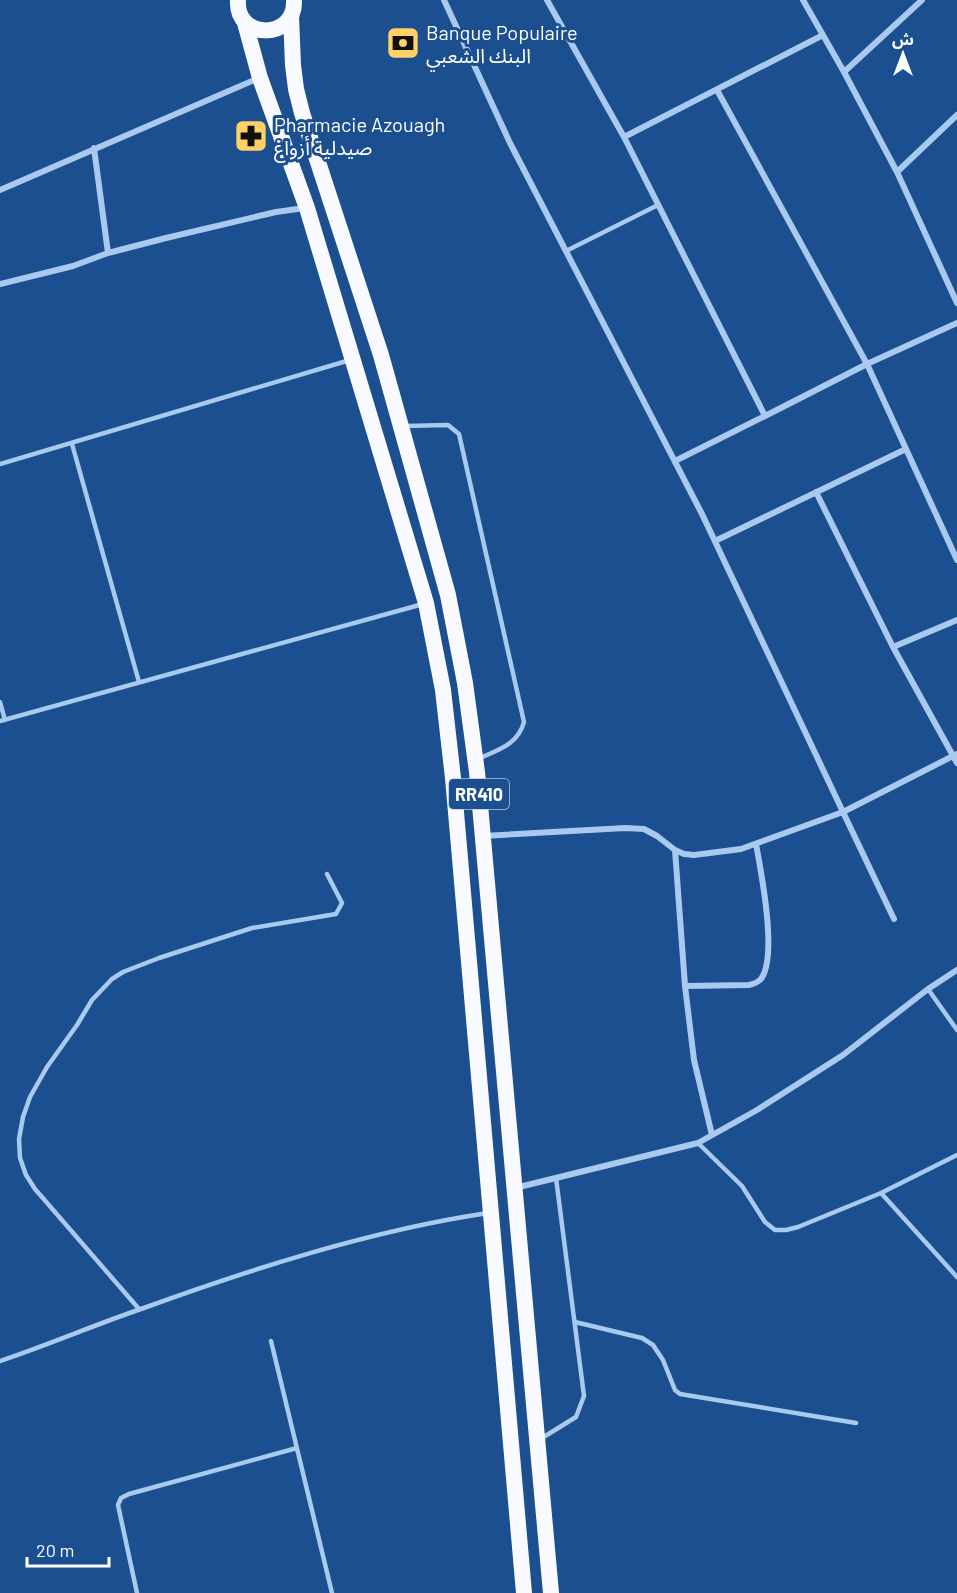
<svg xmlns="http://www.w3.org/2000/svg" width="957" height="1593" viewBox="0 0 957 1593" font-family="Barlow,'Noto Sans Arabic',sans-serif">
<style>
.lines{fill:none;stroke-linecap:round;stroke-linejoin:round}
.service{stroke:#a9c9ee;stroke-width:4.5}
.minor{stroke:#a9c9ee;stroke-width:6}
.trunk{stroke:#f8faff;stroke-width:16}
.labels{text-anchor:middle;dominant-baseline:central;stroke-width:6;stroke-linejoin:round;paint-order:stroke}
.shield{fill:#1b4f8f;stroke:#bbcadd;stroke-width:1.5}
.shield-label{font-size:18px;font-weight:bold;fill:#fff}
.poi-label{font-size:20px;fill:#fff;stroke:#1b4f8f;text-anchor:start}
</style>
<rect width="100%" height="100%" fill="#1b4f8f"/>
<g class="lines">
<path class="service" d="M566,251L658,205
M405,426L448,425L459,434L524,722C518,745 497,750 478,759
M72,444L139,682
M0,464L350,360
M0,702L5,720
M0,721L423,604
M928,989L957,1030
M698,1143L742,1186L765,1222L775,1230H786L798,1227L881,1193
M957,1155L881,1193L957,1277
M139,1309L35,1189L26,1175L20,1158L19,1139L23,1117L30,1097L47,1067L77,1025L92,1000L112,979L123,972L159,958L252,928L336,914L342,903L327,874
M575,1322L642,1338L653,1345L663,1360L675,1390L680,1394L856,1423
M271,1341L332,1593
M0,1361C48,1345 94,1325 141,1309C251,1269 373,1230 488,1213
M542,1438L576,1417L584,1396L556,1178
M137,1593L118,1505L121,1498L129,1494L297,1448"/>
<path class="minor" d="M444,0L510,143L702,514L843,812L741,849L694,855L684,854L675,850L657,836L644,829L625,828L483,836
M547,0L624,137L765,416L675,461
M803,0L844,72L897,172L957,303
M844,72L922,0
M717,90L867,364L957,560
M624,137L823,35
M94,148L108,253
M897,172L957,115
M0,190L259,78
M0,284L73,266L108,253L166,238L276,212L305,208
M765,416L867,364L957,323
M816,492L893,647
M715,541L906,449
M957,620L893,647L957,763
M675,850L685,986L694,1060L712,1135
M894,919L843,812L957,754
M685,986L749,985C754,984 757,983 761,979C778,956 761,872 756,844
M515,1188L698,1143L757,1110L843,1055L928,989L957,970"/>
<path class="trunk" d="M238,0C235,40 296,41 294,0
M291,16L293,65L296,89L302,113L381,355L448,595L465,683L477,772L551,1593
M245,23L260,78L307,208L426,603L443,690L453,778L524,1593"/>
</g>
<defs>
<symbol id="bank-square" viewBox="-11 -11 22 22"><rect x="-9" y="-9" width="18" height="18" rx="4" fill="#ffd166" stroke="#1b4f8f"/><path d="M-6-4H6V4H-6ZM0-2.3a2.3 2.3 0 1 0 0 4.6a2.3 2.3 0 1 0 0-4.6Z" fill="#111"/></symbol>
<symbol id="pharmacy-square" viewBox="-11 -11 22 22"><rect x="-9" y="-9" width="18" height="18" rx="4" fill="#ffd166" stroke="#1b4f8f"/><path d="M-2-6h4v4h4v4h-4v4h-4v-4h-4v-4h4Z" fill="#111"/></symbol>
</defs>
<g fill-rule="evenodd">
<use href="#bank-square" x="384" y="24" width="38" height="38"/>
<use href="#pharmacy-square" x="232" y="117" width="38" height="38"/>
</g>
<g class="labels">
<rect class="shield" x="449" y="779" width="60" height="30" rx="4.5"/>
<g class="shield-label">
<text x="479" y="794">RR410</text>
</g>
<g class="poi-label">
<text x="426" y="32">Banque Populaire<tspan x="426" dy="23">البنك الشعبي</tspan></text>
<text x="274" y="124">Pharmacie Azouagh<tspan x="274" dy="23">صيدلية أزواغ</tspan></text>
</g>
</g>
<g transform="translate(903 54)" stroke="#1b4f8f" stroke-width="4.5" paint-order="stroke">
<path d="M0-4.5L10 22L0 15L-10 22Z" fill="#ffffff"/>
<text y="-9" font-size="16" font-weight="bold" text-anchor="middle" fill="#ffffff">ش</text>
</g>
<path d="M27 1557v9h82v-9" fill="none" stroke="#ffffff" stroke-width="3"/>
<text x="36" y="1557" font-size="18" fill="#ffffff" stroke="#1b4f8f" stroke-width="4.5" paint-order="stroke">20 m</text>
</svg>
